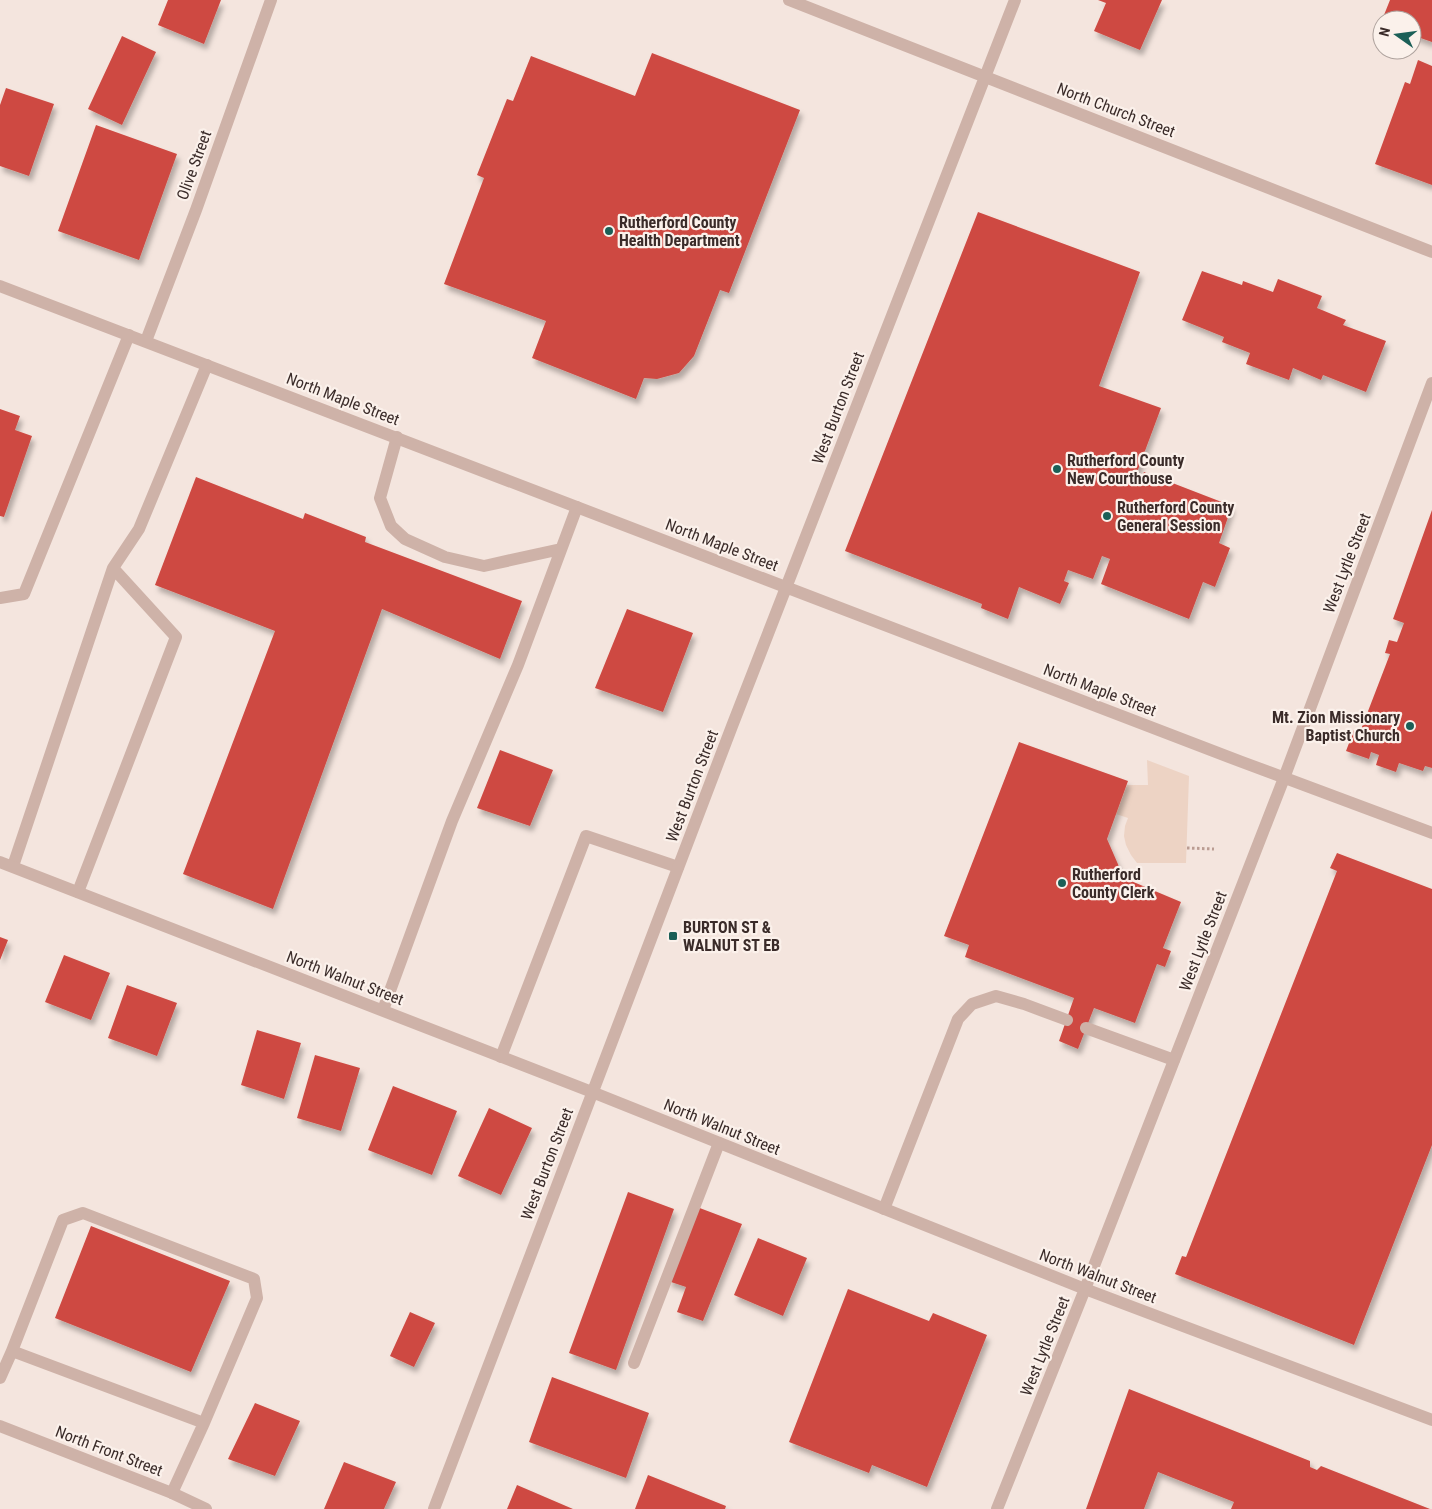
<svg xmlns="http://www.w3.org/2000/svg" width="1432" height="1509" viewBox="0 0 1432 1509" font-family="'Roboto Condensed',sans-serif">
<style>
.plaza{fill:#edd3c4}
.building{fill:#ce4a42;filter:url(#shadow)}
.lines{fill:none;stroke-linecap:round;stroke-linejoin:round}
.path{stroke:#ba9c92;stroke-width:3;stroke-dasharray:2.5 2.5;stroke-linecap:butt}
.lane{stroke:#ceb2a8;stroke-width:12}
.street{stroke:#ceb2a8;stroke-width:12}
.poi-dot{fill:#1b5f57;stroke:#fbf1eb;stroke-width:2}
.labels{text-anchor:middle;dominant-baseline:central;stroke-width:4.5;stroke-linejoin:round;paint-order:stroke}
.street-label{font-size:16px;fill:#3a2b29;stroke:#fbf1eb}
.poi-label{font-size:16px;font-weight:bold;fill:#3a2b29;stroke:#fbf1eb;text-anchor:start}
</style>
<defs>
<filter id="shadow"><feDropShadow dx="3" dy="5.5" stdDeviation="2.5" flood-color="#0004"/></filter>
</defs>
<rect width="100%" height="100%" fill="#f4e5de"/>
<path class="plaza" d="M1147,760L1189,776L1186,863H1137L1131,855L1126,845L1124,836L1125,826L1128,818L1116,814L1127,785H1148Z"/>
<path class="building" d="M168,0H221L204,44L158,25Z
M1098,0H1162L1140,50L1094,31L1106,3Z
M1390,0H1432V42L1412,35V20H1382Z
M122,36L156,52L122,125L88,109Z
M652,53L800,110L729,293L720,290L694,356L679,373L657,379L644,378L636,399L532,358L546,321L444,284L484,178L477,175L507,99L513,101L531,56L635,96Z
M1418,60L1432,66V185L1375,164L1405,82L1410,84Z
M6,88L54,104L29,176L0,166V105Z
M96,125L177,154L139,260L58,231Z
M978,212L1140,272L1099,386L1161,408L1136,475L1142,476L1144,472L1232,506L1219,543L1230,548L1215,587L1203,582L1189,619L1101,584L1110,559L1102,556L1093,579L1068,570L1064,581L1069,583L1060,604L1019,587L1008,619L981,608L982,604L845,551Z
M1202,271L1242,285L1243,281L1273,292L1278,279L1322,296L1317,308L1346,320L1343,325L1386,341L1366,392L1323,375L1321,380L1293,368L1289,380L1246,364L1250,353L1222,342L1224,337L1182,320Z
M0,409L20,416L15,430L32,436L4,517L0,516Z
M196,477L303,519L305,513L366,537L365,542L522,601L500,659L382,609L273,909L183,874L275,631L155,585Z
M1432,510V768L1425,766L1423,771L1399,763L1396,772L1376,765L1379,755L1371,752L1369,759L1346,751L1354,730L1360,732L1390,654L1385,653L1389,640L1397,642L1404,623L1393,619Z
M627,609L693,633L663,712L595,688Z
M1019,742L1128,781L1107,839L1124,878L1181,902L1163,948L1171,951L1165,967L1157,964L1135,1023L1094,1008L1078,1049L1059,1041L1074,998L965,957L969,945L944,936Z
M500,750L553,770L530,826L477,808Z
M1337,853L1432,889V1145L1354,1345L1175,1274L1182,1256L1186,1257L1337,871L1330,868Z
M0,937L8,940L0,960Z
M64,955L110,973L91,1020L45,1002Z
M127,985L177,1003L157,1056L108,1038Z
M257,1030L301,1043L284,1099L241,1085Z
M315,1055L360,1068L341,1131L297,1118Z
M393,1086L457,1111L432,1175L368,1150Z
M489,1108L532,1128L501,1195L458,1176Z
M628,1192L674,1209L616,1370L569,1353Z
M697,1207L742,1224L703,1321L677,1312L686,1287L668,1281Z
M91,1226L230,1281L191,1372L55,1318Z
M758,1238L807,1258L783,1316L734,1295Z
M848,1289L929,1321L933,1313L987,1335L927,1487L872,1465L869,1473L789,1442Z
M410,1312L435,1323L414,1367L390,1356Z
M552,1377L649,1413L626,1478L529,1442Z
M1129,1389L1310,1461V1467L1317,1470L1321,1466L1430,1509H1231L1234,1502L1158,1472L1144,1509H1086Z
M255,1403L300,1421L275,1476L228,1459Z
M344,1462L396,1482L384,1509H324Z
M648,1475L726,1506L725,1509H635Z
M517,1485L573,1509H507Z"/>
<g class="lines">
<path class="path" d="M1187,848L1214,849"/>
<path class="lane" d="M397,437L380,498L391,526L405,539L445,557L484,566L561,549
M113,568L139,529L207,365
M0,598L24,594L129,335
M13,866L113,568L176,637L78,892
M383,1010L452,821L518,665L577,507
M1086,1028L1174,1060
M501,1057L586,836L678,867
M884,1209L958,1019L972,1004L996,996L1024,1004L1067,1020
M634,1363L719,1143
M0,1378L12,1351L63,1220L83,1213L254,1279L257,1298L204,1423L12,1351
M172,1493L204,1423"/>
<path class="street" d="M789,0L1432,252
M0,286L1242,762L1432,833
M146,341L196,210L271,0
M0,862L592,1092L1085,1289L1432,1420
M0,1426L172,1493L206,1509
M434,1509C624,1005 817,501 1015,0
M997,1509L1085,1289L1284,778L1432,383"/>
</g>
<g class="poi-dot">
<circle cx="609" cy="231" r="5"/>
<circle cx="1057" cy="469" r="5"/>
<circle cx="1107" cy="516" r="5"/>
<circle cx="1410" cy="726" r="5"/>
<circle cx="1062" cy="883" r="5"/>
<rect x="668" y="931" width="10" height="10" rx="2.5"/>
</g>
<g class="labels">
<g class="street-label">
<text transform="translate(1116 110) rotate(21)">North Church Street</text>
<text transform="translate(194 165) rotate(-70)">Olive Street</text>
<text transform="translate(343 399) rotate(21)">North Maple Street</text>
<text transform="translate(838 408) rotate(-69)">West Burton Street</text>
<text transform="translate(722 545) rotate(21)">North Maple Street</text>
<text transform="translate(1347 563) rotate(-69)">West Lytle Street</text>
<text transform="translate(1100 690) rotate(21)">North Maple Street</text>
<text transform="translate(692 786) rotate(-69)">West Burton Street</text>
<text transform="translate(1203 941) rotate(-69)">West Lytle Street</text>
<text transform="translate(345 978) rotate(21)">North Walnut Street</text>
<text transform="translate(722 1127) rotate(22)">North Walnut Street</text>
<text transform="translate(547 1164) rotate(-69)">West Burton Street</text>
<text transform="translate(1098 1276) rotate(21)">North Walnut Street</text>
<text transform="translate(1045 1346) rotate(-68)">West Lytle Street</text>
<text transform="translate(109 1451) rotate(21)">North Front Street</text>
</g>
<g class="poi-label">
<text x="619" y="222">Rutherford County<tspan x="619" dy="18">Health Department</tspan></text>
<text x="1067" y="460">Rutherford County<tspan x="1067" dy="18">New Courthouse</tspan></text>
<text x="1117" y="507">Rutherford County<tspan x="1117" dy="18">General Session</tspan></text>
<text x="1400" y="717" text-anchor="end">Mt. Zion Missionary<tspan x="1400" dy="18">Baptist Church</tspan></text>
<text x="1072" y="874">Rutherford<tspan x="1072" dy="18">County Clerk</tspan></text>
<text x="683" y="927">BURTON ST &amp;<tspan x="683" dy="18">WALNUT ST EB</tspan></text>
</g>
</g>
<g transform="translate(1397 35) rotate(284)"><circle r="24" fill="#fbf1eb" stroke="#aea29d"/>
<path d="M0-4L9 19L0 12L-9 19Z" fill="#1b5f57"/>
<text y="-8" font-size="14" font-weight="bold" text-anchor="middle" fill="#3a2b29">N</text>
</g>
</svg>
